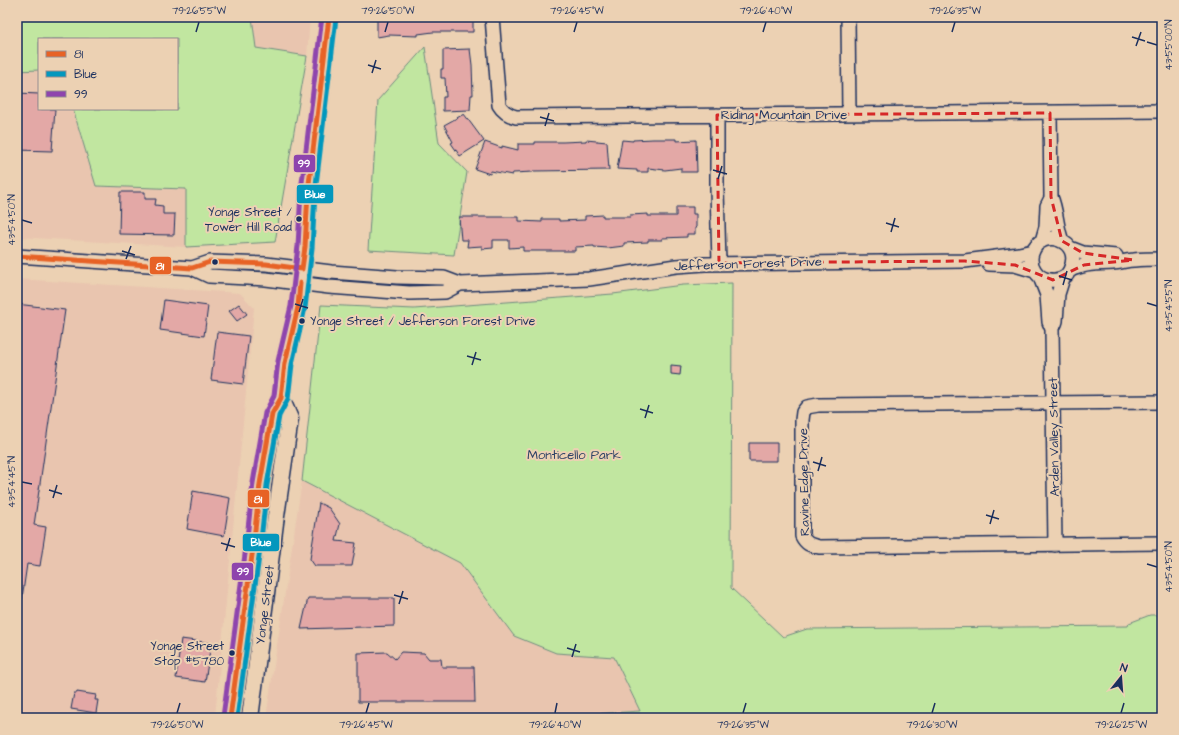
<svg xmlns="http://www.w3.org/2000/svg" width="1179" height="735" viewBox="0 0 1179 735" font-family="'Architects Daughter',sans-serif">
<style>
.built{fill:#e9c5af}
.green{fill:#c1e6a0;stroke:#6e8a7f}
.building{fill:#e3a8a6;stroke:#1b2f5e}
.lines{fill:none;stroke-linecap:round;stroke-linejoin:round}
.minor-casing{stroke:#1b2f5e;stroke-width:16}
.major-casing{stroke:#1b2f5e;stroke-width:19}
.minor{stroke:#ecd1b3;stroke-width:13}
.major{stroke:#ecd1b3;stroke-width:16}
.bus-1-casing{stroke:#ecd1b3;stroke-width:8}
.bus-2-casing{stroke:#ecd1b3;stroke-width:8}
.bus-3-casing{stroke:#ecd1b3;stroke-width:8}
.bus-1{stroke:#e76225;stroke-width:5}
.bus-2{stroke:#0497bd;stroke-width:5}
.bus-3{stroke:#8e44ad;stroke-width:5}
.marked{fill:none;stroke:#d62828;stroke-width:3;stroke-dasharray:8 5;stroke-linejoin:round}
.ticks{fill:none;stroke:#1b2f5e;stroke-width:1.5}
.bus-dot{fill:#1b2f5e;stroke:#ecd1b3;stroke-width:1.5}
.labels{text-anchor:middle;dominant-baseline:central;stroke-width:4;stroke-linejoin:round;paint-order:stroke}
.bus-label{font-size:12px;fill:#1b2f5e;stroke:#ecd1b3;text-anchor:end}
.street-label{font-size:13px;fill:#1b2f5e;stroke:#ecd1b3}
.park-label{font-size:13px;fill:#2c4165;stroke:#ecd1b3}
.line-badge{stroke:#ecd1b3;stroke-width:1.5}
.badge-label{font-size:11px;text-anchor:middle;font-weight:bold;fill:#fff}
.neatline{fill:none;stroke:#1b2f5e;stroke-width:1.5}
.ticks-label{font-size:10px;text-anchor:middle;fill:#1b2f5e}
</style>
<rect width="100%" height="100%" fill="#ecd1b3"/>
<filter id="ink" filterUnits="userSpaceOnUse"><feTurbulence type="fractalNoise" baseFrequency=".025" numOctaves="2"/><feDisplacementMap in="SourceGraphic" scale="8" xChannelSelector="R" yChannelSelector="G"/><feConvolveMatrix kernelMatrix="1 2 1 2 8 2 1 2 1" color-interpolation-filters="sRGB"/></filter>
<g filter="url(#ink)">
<path class="built" d="M252,17H310L307,56L256,48Z
M39,70V109H73L96,186L187,189L186,247L17,237V71Z
M17,279L240,293L254,308L215,717L17,713Z
M302,481L460,563L514,636L556,653L614,657L640,711L579,715V718H266Z"/>
<path class="green" d="M17,17H252L256,48L307,56L275,242L186,247V189L96,186L73,109H177V39H39V70L17,71Z
M425,47L439,143L467,172L454,255L368,250L378,100Z
M732,283L731,588L783,637L807,629L1128,626L1129,623L1150,615H1162V718H579L578,715L640,711L614,657L556,653L514,636L460,563L302,481L321,305L414,309L613,294L683,285Z"/>
<path class="building" d="M377,17H473V32H433L418,34V36L389,35L377,37Z
M470,49L472,65L473,95H471L470,110L443,111V97H446L445,78H441V69H443V50Z
M17,93L39,94V109H55L52,151L17,150Z
M464,114L484,141L460,156L451,143L453,142L444,125Z
M653,139H676V141L696,140L697,172H681V168L665,170L648,168V172H637V170L617,169L622,140L633,141V140Z
M586,140L607,142L609,170L533,171V172L513,173L512,175L491,171L490,174L475,169L485,142L502,148V146L518,150V144H535V142H563L586,141Z
M120,192H145V199H156L155,205L163,206V214H175L174,235L119,234Z
M676,207H693V214H696V227L695,228V234H687V237L662,238V240H648V242L624,243V246L608,248L594,247V246L575,247V251H523V247L509,248V240H493V248L482,249V246L467,247L468,240H461L459,217H519V221L542,222V219H559V221L585,220V216L603,215V217H630V215L648,214V216H676Z
M164,300L208,306L204,336L160,330Z
M17,304L65,310L34,525L46,527L40,566L27,564L22,599H17Z
M239,304L247,314L237,321L229,311Z
M217,332L249,336L243,384L211,380Z
M671,365L681,366L680,375L671,374Z
M749,443H777V461H749Z
M193,491L230,498L224,536L187,529Z
M319,503L329,508L340,524L336,541L356,543L352,566H315L310,559Z
M308,598H394V626L301,629Z
M181,639L211,643L205,682L176,678Z
M387,652L395,659L401,652L424,653L429,659H441L442,667H474L475,702H358V653Z
M77,692L96,695L95,700H98L96,713L71,709L74,693H77Z"/>
<g class="lines">
<defs>
<path id="minor" d="M492,17L499,105C503,112 508,115 516,117L1162,111
M848,17L849,114
M1050,113L1051,197C1057,211 1056,226 1062,241
M717,115V189L719,263
M1042,241L1046,227L1047,206L1050,200
M1070,248L1083,253L1116,256
M17,256L192,268L209,276L266,279L329,287L409,293L445,292L460,284L589,279L676,266L705,264L965,261L1019,254L1033,251
M989,264L1015,265L1035,271
M192,268L210,262L266,264L331,272L397,277L444,278L460,284
M1070,270C1084,240 1041,226 1032,253C1028,265 1037,279 1050,280C1056,281 1062,279 1067,275C1067,274 1070,270 1071,270C1074,268 1079,267 1082,266C1092,263 1103,264 1113,263C1120,263 1127,260 1134,260C1143,259 1153,259 1162,259
M1040,277L1047,295L1049,322L1052,329L1055,545
M1055,324L1056,321L1058,294L1063,278
M1162,402L818,405L807,407L803,412L802,420V536C806,544 810,545 819,547L1162,543"/>
<path id="major" d="M230,718L253,548L260,484L272,414L281,398L285,363L298,307L305,247L308,192L329,17
M250,718L275,523L290,419L281,398"/>
</defs>
<use href="#minor" class="minor-casing"/>
<use href="#major" class="major-casing"/>
<use href="#minor" class="minor"/>
<use href="#major" class="major"/>
<defs>
<path id="bus-1" d="M17,256L192,268L210,262L266,264L302,269
M302,269L305,247L308,192L329,17
M230,718L253,548L260,484L272,414L281,398L285,363L298,307L300,283"/>
<path id="bus-2" d="M237,718L260,549L267,485L279,416L288,399L292,364L305,308L312,248L315,193L336,18"/>
<path id="bus-3" d="M223,717L246,547L253,483L265,413L274,396L278,361L291,306L298,246L301,191L322,17"/>
</defs>
<use href="#bus-1" class="bus-1-casing"/>
<use href="#bus-2" class="bus-2-casing"/>
<use href="#bus-3" class="bus-3-casing"/>
<use href="#bus-1" class="bus-1"/>
<use href="#bus-2" class="bus-2"/>
<use href="#bus-3" class="bus-3"/>
</g>
</g>
<path class="marked" d="M1050,113L1051,197L1062,241L1083,253L1133,260L1084,265L1053,280L1015,265L965,261L719,263L717,115Z"/>
<path class="ticks" d="M196,32L199,22M385,32L388,22M574,32L577,22M763,32L766,22M952,32L955,22M1132,37L1145,41M1147,42L1157,45M1136,46L1141,32M368,65L381,69M372,73L376,60M540,117L554,121M545,126L549,113M713,170L727,174M718,179L722,166M22,220L32,223M886,223L899,227M891,232L895,218M122,251L135,255M126,259L131,246M1059,276L1072,280M1063,285L1067,271M1147,303L1157,306M295,304L308,308M299,312L303,299M467,356L481,360M472,365L476,352M640,409L653,413M645,418L649,405M813,462L826,466M818,471L822,457M22,482L32,484M49,490L62,494M53,498L57,485M986,515L999,519M990,524L994,510M221,543L235,547M226,551L230,538M1147,564L1157,567M394,595L408,599M399,604L403,591M567,648L580,652M572,657L576,644M177,713L180,703M366,713L369,703M555,713L557,703M743,713L746,703M932,713L935,703M1121,713L1124,703"/>
<g class="bus-dot">
<circle cx="299" cy="219" r="3.5"/>
<circle cx="215" cy="262" r="3.5"/>
<circle cx="302" cy="321" r="3.5"/>
<circle cx="232" cy="653" r="3.5"/>
</g>
<g class="labels">
<g class="bus-label">
<text x="292" y="212">Yonge Street /<tspan x="292" dy="15">Tower Hill Road</tspan></text>
<text x="310" y="321" text-anchor="start">Yonge Street / Jefferson Forest Drive</text>
<text x="224" y="646">Yonge Street<tspan x="224" dy="15">Stop #5780</tspan></text>
</g>
<g class="street-label">
<text x="784" y="115">Riding Mountain Drive</text>
<text transform="translate(748 264) rotate(-2)">Jefferson Forest Drive</text>
<text transform="translate(1054 437) rotate(-91)">Arden Valley Street</text>
<text transform="translate(804 482) rotate(-91)">Ravine Edge Drive</text>
<text transform="translate(265 605) rotate(-83)">Yonge Street</text>
</g>
<g class="park-label">
<text x="574" y="455">Monticello Park</text>
</g>
</g>
<g class="line-badge">
<rect x="293" y="154" width="23" height="19" rx="4" fill="#8e44ad"/>
<rect x="296" y="184" width="38" height="20" rx="4" fill="#0497bd"/>
<rect x="149" y="256" width="23" height="19" rx="4" fill="#e76225"/>
<rect x="247" y="489" width="23" height="19" rx="4" fill="#e76225"/>
<rect x="242" y="533" width="38" height="19" rx="4" fill="#0497bd"/>
<rect x="231" y="562" width="23" height="19" rx="4" fill="#8e44ad"/>
</g>
<g class="badge-label">
<text x="304" y="167">99</text>
<text x="315" y="198">Blue</text>
<text x="160" y="270">81</text>
<text x="258" y="503">81</text>
<text x="261" y="546">Blue</text>
<text x="243" y="575">99</text>
</g>
<rect width="1179" height="735" fill="none" stroke="#ecd1b3" stroke-width="44"/>
<rect x="38" y="38" width="140" height="72" fill="#ecd1b3" stroke="#989091"/>
<rect x="46" y="51" width="20" height="6" fill="#e76225" stroke="#989091"/>
<text x="74" y="58" font-size="12" fill="#1b2f5e">81</text>
<rect x="46" y="71" width="20" height="6" fill="#0497bd" stroke="#989091"/>
<text x="74" y="78" font-size="12" fill="#1b2f5e">Blue</text>
<rect x="46" y="91" width="20" height="6" fill="#8e44ad" stroke="#989091"/>
<text x="74" y="98" font-size="12" fill="#1b2f5e">99</text>
<g transform="translate(1121 677) rotate(17)" stroke="#ecd1b3" stroke-width="3" paint-order="stroke">
<path d="M0-3L7 15L0 10L-7 15Z" fill="#1b2f5e"/>
<text y="-6" font-size="11" font-weight="bold" text-anchor="middle" fill="#1b2f5e">N</text>
</g>
<rect x="22" y="22" width="1135" height="691" class="neatline"/>
<g class="ticks-label">
<text x="199" y="14">79°26'55"W</text>
<text x="388" y="14">79°26'50"W</text>
<text x="577" y="14">79°26'45"W</text>
<text x="766" y="14">79°26'40"W</text>
<text x="955" y="14">79°26'35"W</text>
<text transform="translate(1168 45) rotate(-90)" y="4">43°55'00"N</text>
<text transform="translate(11 220) rotate(-90)" y="4">43°54'50"N</text>
<text transform="translate(1168 306) rotate(-90)" y="4">43°54'55"N</text>
<text transform="translate(11 482) rotate(-90)" y="4">43°54'45"N</text>
<text transform="translate(1168 567) rotate(-90)" y="4">43°54'50"N</text>
<text x="177" y="728">79°26'50"W</text>
<text x="366" y="728">79°26'45"W</text>
<text x="555" y="728">79°26'40"W</text>
<text x="743" y="728">79°26'35"W</text>
<text x="932" y="728">79°26'30"W</text>
<text x="1121" y="728">79°26'25"W</text>
</g>
</svg>
